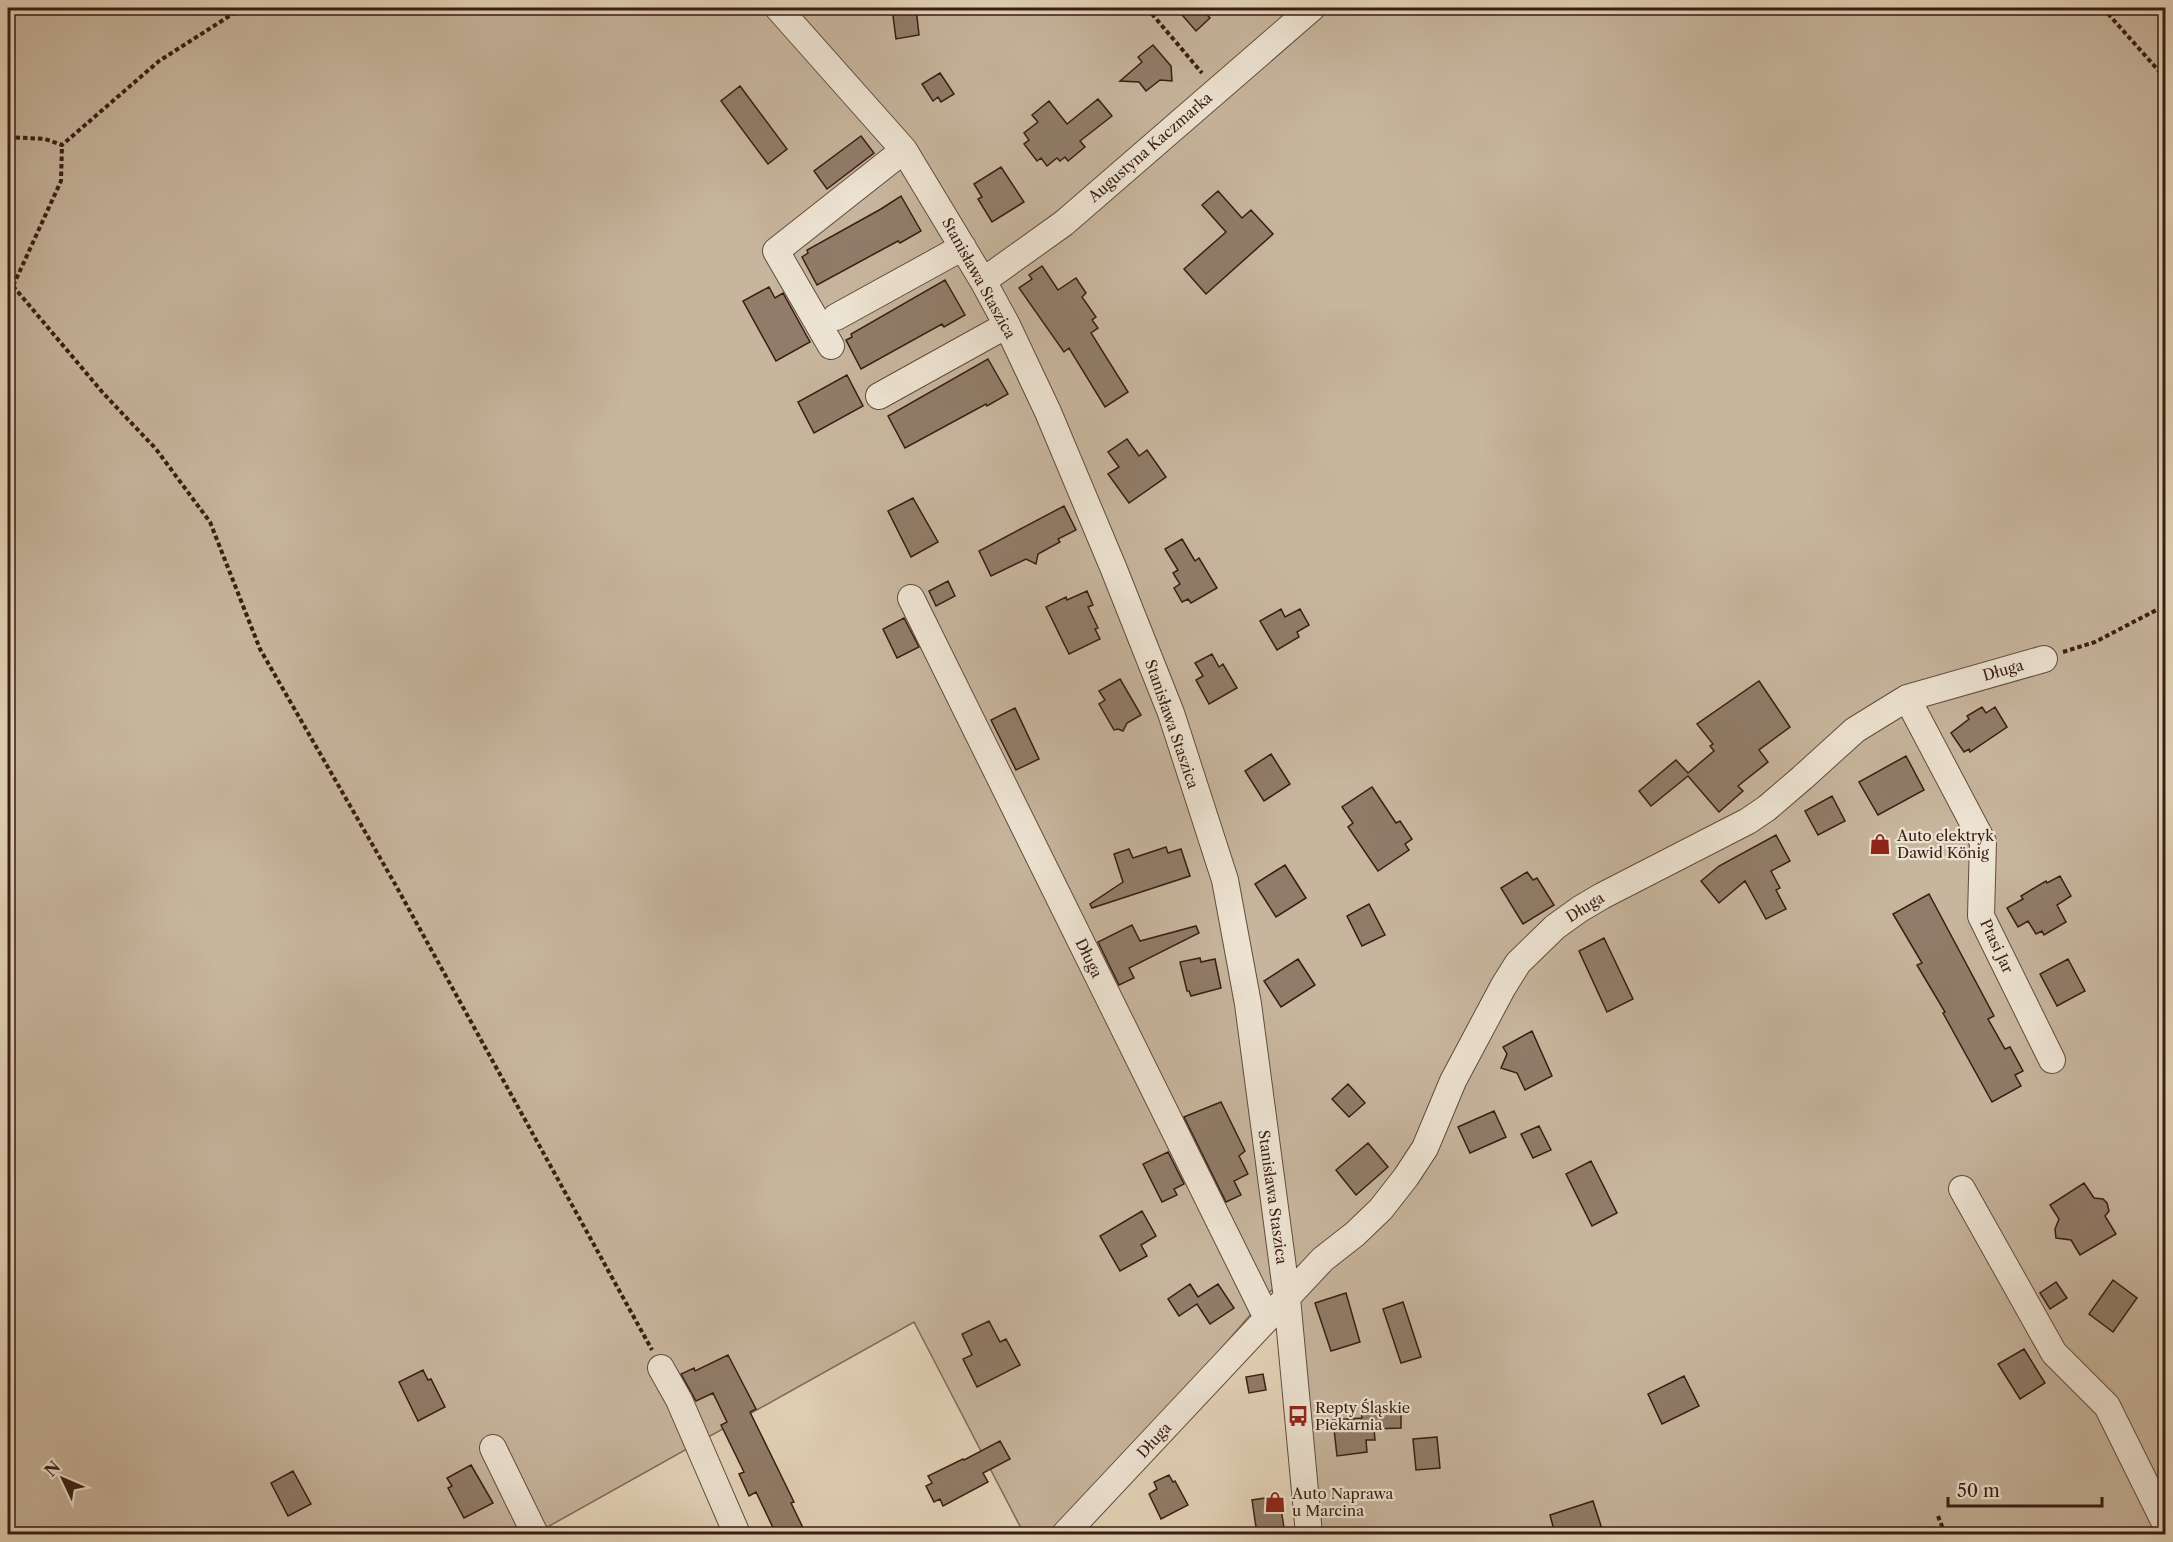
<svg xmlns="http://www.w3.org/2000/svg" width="2173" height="1542" viewBox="0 0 2173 1542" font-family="'Libre Caslon Text',serif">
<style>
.green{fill:#c7b59d;stroke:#806958;stroke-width:1.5}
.building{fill:#917c69;stroke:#381d12;stroke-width:1.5}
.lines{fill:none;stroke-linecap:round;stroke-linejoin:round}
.minor-casing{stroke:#634b3c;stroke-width:28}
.path{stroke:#381d12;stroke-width:4;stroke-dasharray:4.5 3;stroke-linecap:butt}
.minor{stroke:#ede3d2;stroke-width:26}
.labels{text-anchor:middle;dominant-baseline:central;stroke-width:4.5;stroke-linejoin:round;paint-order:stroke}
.street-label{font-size:15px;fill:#381d12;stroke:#ede3d2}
.poi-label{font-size:15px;fill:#381d12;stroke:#ede3d2;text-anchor:start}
</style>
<rect width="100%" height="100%" fill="#e4d4b9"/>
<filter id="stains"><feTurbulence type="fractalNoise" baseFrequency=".00333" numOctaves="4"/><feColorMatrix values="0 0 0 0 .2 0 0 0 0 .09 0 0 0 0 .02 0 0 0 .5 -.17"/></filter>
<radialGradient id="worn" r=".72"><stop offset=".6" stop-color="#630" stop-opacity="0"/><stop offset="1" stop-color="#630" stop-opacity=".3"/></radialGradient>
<path class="green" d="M8,8H2165V1534H1320L1289,1270L1093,1497L1051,1534H1024L914,1322L535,1534H8Z"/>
<path class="building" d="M892,8H916L919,35L896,39Z
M1176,8H1201L1210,18L1196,31Z
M1153,45L1171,66L1172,81L1160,80L1146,91L1139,82L1120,81L1142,62L1138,57Z
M940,73L954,94L941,102L938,97L933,101L922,84Z
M740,86L787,149L768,164L721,101Z
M1098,99L1112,116L1080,141L1085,147L1068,161L1065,157L1060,161L1057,158L1047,166L1041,158L1037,161L1024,144L1029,140L1024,133L1038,122L1032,115L1049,101L1067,124Z
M861,136L874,153L827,189L814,171Z
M1001,167L1024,202L992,222L978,199L982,197L974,184Z
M1218,191L1242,218L1251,210L1273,234L1206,294L1184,269L1226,232L1202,205Z
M901,196L921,231L900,243L898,241L817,285L802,257L808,253L807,250L881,209Z
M1042,266L1058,290L1076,278L1086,293L1082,297L1096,317L1092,320L1098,328L1091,333L1128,392L1105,407L1069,348L1064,352L1019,288L1032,279L1029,275Z
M945,280L965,315L944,327L942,324L861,369L846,340L852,337L851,334Z
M769,287L775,298L783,293L810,342L776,361L743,301Z
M988,359L1008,394L987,406L986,404L905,448L888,416Z
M847,375L863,406L814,433L798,402Z
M1127,439L1139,456L1147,450L1166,477L1129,503L1108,474L1119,467L1108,452Z
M913,498L938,542L911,557L888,511Z
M1064,506L1076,530L1058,539L1060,542L1038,554L1036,564L1026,559L991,576L979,551Z
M1182,539L1195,561L1199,558L1217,588L1191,603L1188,599L1182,602L1174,588L1180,584L1173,573L1178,570L1165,549Z
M948,581L955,596L936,606L929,591Z
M1087,591L1093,605L1088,607L1098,628L1095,629L1100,639L1069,654L1046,607L1066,597L1067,600Z
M1281,609L1285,617L1300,609L1309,625L1297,632L1299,637L1277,650L1260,621Z
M904,618L919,647L897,658L883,629Z
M1212,654L1219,667L1223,664L1237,688L1209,704L1196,680L1203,676L1195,663Z
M1120,679L1141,715L1127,723L1123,731L1118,729L1114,730L1099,704L1105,700L1099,691Z
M1759,681L1790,727L1759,750L1768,762L1738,786L1743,791L1719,812L1688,776L1651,806L1639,791L1676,760L1688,773L1714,751L1710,746L1713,744L1697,724Z
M1982,707L1986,713L1995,707L2007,727L1970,752L1969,749L1964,752L1951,733L1969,719L1967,716Z
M1015,708L1039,759L1016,770L991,720Z
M1271,754L1290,784L1264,801L1245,771Z
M1906,756L1924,790L1878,815L1859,782Z
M1372,787L1396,823L1400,821L1412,839L1405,844L1409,850L1378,871L1348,827L1353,823L1342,807Z
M1832,796L1845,821L1818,835L1805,811Z
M1776,835L1790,861L1771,871L1780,888L1776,890L1786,909L1766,919L1745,881L1719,903L1701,881L1719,866Z
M1166,847L1168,853L1181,849L1190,876L1092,908L1090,904L1123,882L1114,854L1129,849L1133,858Z
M1285,865L1306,898L1276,917L1255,884Z
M1527,872L1533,880L1537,878L1554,905L1523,924L1501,888Z
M2060,876L2071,896L2057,905L2066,922L2044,935L2042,931L2036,934L2028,921L2018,927L2007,908L2023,899L2021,896L2046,881L2047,883Z
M1929,894L1994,1016L1988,1019L2005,1049L2010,1047L2023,1071L2015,1075L2021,1086L1992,1102L1943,1013L1945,1012L1917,965L1922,963L1893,914Z
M1369,904L1385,935L1362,946L1347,916Z
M1132,925L1140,941L1196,926L1199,933L1129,968L1134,978L1119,985L1098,942Z
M1604,938L1633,999L1607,1012L1579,951Z
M1200,958L1201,962L1215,959L1221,988L1191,996L1189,991H1187L1180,962Z
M1298,959L1315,985L1281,1007L1264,981Z
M2068,959L2085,991L2057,1006L2040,974Z
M1532,1031L1552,1076L1525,1090L1517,1073L1501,1068L1507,1054L1503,1047Z
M1348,1084L1365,1103L1349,1117L1332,1099Z
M1221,1102L1245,1151L1239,1156L1248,1174L1234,1181L1241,1195L1226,1202L1184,1117Z
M1494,1111L1506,1137L1470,1153L1458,1127Z
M1539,1126L1551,1150L1533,1158L1521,1134Z
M1368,1143L1388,1167L1356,1195L1336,1170Z
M1168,1152L1184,1184L1174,1189L1177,1195L1162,1202L1143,1164Z
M1591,1161L1617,1213L1592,1226L1566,1174Z
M2084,1183L2094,1198L2103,1199L2107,1203L2109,1211L2105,1216L2116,1234L2080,1255L2071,1240L2056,1238L2055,1229L2059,1219L2050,1205Z
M1142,1211L1156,1236L1141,1245L1147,1256L1120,1271L1100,1236Z
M2113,1280L2137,1298L2113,1332L2089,1314Z
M2056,1282L2067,1298L2050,1309L2040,1293Z
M1190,1284L1198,1297L1218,1284L1234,1308L1210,1324L1197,1304L1179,1316L1168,1299Z
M1346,1293L1360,1342L1331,1351L1315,1303Z
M1403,1302L1421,1357L1401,1363L1383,1309Z
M989,1321L1000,1342L1006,1339L1020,1365L977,1387L963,1359L972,1355L962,1334Z
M2024,1349L2045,1383L2020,1399L1998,1364Z
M728,1355L756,1409L750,1412L794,1502L791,1503L806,1534H776L756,1492L749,1496L739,1474L744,1472L721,1425L727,1422L713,1393L696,1401L681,1374L694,1368L695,1371Z
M423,1370L428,1380L431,1379L445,1407L418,1421L399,1382Z
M1263,1374L1266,1390L1249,1393L1246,1377Z
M1684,1376L1699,1406L1662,1424L1648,1394Z
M1361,1409L1401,1412V1428L1374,1429L1375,1440H1366L1367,1452L1337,1456L1333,1420L1362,1418Z
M1437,1437L1440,1468L1416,1470L1413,1439Z
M1000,1441L1010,1459L983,1473L988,1482L943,1506L940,1499L934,1502L926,1486L932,1483L928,1476L963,1459L964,1460Z
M471,1465L493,1503L464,1518L448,1488L452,1486L447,1478Z
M293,1471L311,1504L288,1516L271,1483Z
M1169,1475L1173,1482L1175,1481L1188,1505L1161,1519L1149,1494L1157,1489L1154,1482Z
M1279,1496L1285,1534H1257L1252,1500Z
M1593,1501L1602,1529L1584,1534H1555L1550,1515Z"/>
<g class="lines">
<defs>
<path id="minor" d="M778,8L904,150L983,281L1007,325L1048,412L1113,567L1171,713L1225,880L1248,1004L1287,1298L1309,1534
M983,281L1064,223L1312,8
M836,317L963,247
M831,346L776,251L904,150
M879,396L1007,325
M911,598L1267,1318
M1907,698L1983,842L1981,916L2052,1060
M1962,1189L2054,1353L2107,1406L2166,1525
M661,1368L679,1400L737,1534
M493,1448L535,1534
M1065,1534L1323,1259L1355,1234L1381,1209L1406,1177L1425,1148L1453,1081L1503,987L1518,963L1555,927L1580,909L1602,896L1748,821L1767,808L1802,778L1855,730L1907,698L2044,659"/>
</defs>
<use href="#minor" class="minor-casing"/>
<path class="path" d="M1147,8L1202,73
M2103,8L2166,79
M8,137L45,139L62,145L159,61L242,8
M13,286L103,393L156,449L210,522L260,649L395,884L652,1350
M8,291L13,286L61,181L62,145
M2063,652L2095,642L2166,605
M1938,1516L1945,1534"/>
<use href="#minor" class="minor"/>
</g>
<defs>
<symbol id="shop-bare" viewBox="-9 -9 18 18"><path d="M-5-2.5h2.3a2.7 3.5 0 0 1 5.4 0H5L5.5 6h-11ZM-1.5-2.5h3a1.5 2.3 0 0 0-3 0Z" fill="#8f2418" stroke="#ede3d2" stroke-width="2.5" paint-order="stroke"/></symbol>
<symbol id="bus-bare" viewBox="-9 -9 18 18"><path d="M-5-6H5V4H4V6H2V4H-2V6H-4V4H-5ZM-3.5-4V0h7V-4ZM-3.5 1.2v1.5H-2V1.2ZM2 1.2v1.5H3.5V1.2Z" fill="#8f2418" stroke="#ede3d2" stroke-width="2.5" paint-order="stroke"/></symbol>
</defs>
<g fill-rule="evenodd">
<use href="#shop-bare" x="1865" y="829" width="30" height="30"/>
<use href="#bus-bare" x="1283" y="1401" width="30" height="30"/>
<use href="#shop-bare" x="1260" y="1487" width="30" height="30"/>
</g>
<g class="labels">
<g class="street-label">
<text transform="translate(1150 147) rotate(-41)">Augustyna Kaczmarka</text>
<text transform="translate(979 278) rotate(61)">Stanisława Staszica</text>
<text transform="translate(2003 670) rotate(-16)">Długa</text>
<text transform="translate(1172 724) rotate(71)">Stanisława Staszica</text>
<text transform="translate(1585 907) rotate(-32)">Długa</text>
<text transform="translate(1997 946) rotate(65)">Ptasi Jar</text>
<text transform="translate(1089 958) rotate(64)">Długa</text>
<text transform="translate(1273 1197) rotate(82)">Stanisława Staszica</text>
<text transform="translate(1154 1440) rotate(-47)">Długa</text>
</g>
<g class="poi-label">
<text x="1897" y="835">Auto elektryk<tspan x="1897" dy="17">Dawid König</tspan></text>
<text x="1315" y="1407">Repty Śląskie<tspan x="1315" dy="17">Piekarnia</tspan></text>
<text x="1292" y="1493">Auto Naprawa<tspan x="1292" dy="17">u Marcina</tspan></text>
</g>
</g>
<rect width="2173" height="1542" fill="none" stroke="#e4d4b9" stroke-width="30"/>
<rect x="9" y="9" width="2155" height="1524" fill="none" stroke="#381d12" stroke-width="3"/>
<rect x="15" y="15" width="2143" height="1512" fill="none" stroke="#381d12" stroke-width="1.5"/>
<g transform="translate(63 1479) rotate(314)" stroke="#ede3d2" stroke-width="4.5" paint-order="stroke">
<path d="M0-4.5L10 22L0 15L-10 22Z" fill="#381d12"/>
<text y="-9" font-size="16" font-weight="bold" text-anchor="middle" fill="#381d12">N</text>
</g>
<path d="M1948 1497v9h154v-9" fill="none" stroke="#381d12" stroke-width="3"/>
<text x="1957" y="1497" font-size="18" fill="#381d12" stroke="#ede3d2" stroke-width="4.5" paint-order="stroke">50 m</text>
<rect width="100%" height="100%" filter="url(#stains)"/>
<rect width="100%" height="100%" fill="url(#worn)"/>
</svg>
